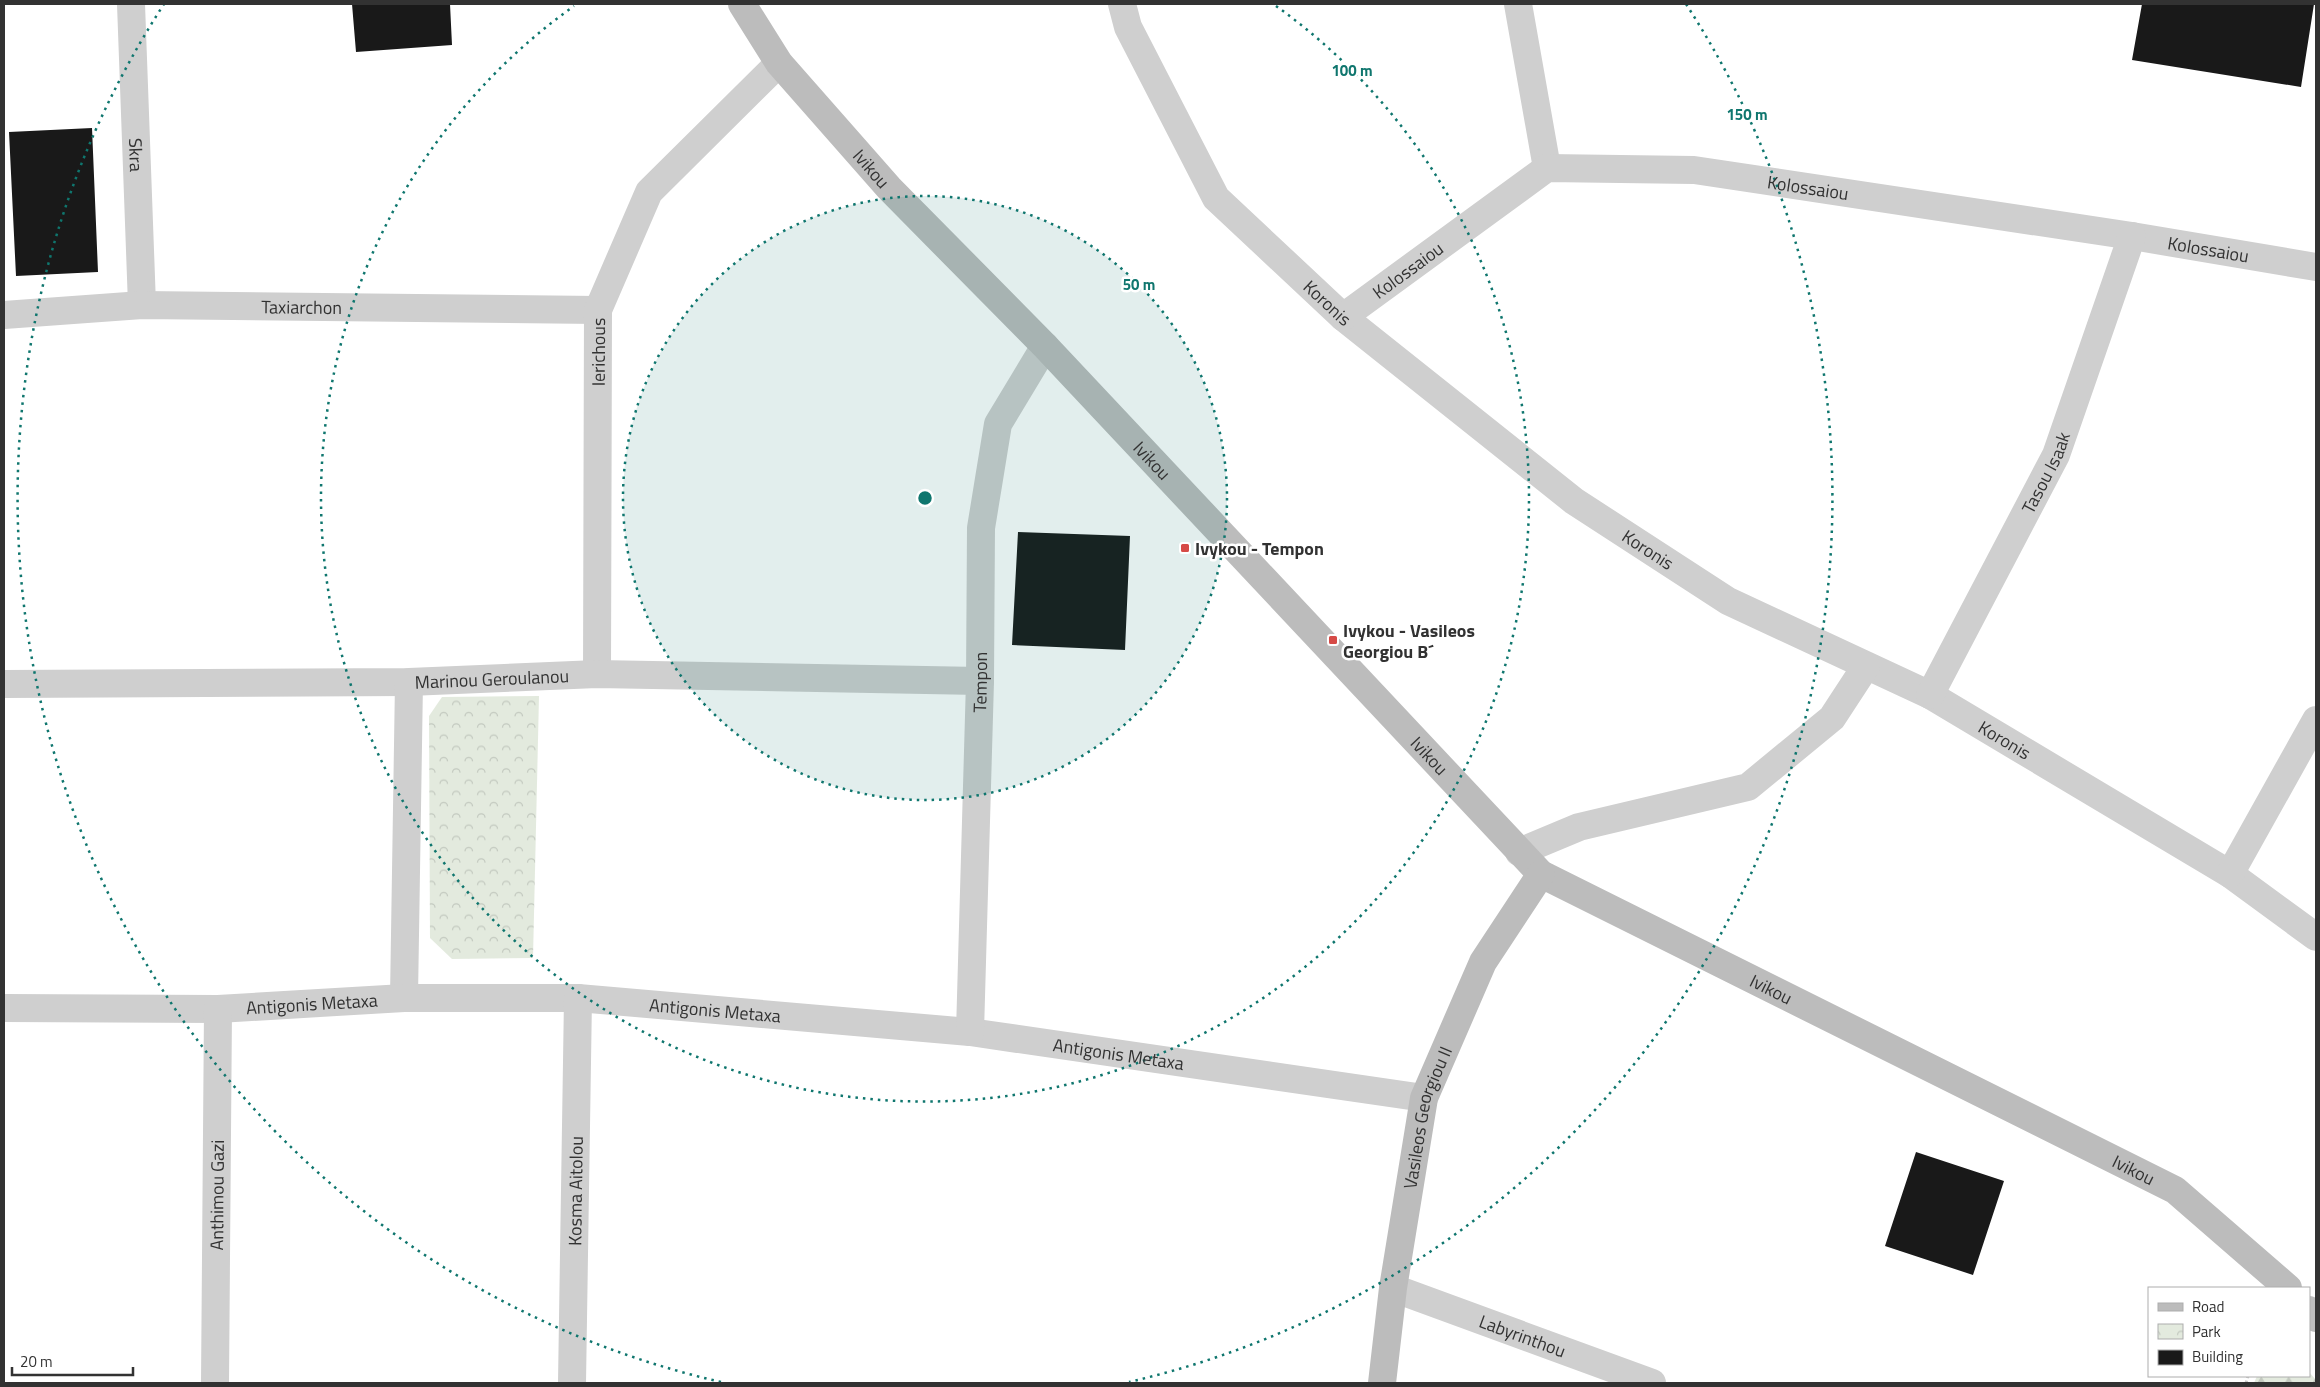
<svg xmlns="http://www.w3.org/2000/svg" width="2320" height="1387" viewBox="0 0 2320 1387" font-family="'Titillium Web',sans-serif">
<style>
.forest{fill:url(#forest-firs)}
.park{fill:url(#park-crowns)}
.building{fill:#191919}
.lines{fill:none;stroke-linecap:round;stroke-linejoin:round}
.path{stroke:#c9c9c9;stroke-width:3;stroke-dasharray:2.5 2.5;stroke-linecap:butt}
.street{stroke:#cfcfcf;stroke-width:28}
.secondary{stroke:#bcbcbc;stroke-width:28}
.ring{fill:none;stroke:#0f766e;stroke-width:2.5;stroke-dasharray:2.5 5}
.poi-dot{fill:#d64a46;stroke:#fff;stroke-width:2}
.labels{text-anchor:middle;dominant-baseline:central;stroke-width:5;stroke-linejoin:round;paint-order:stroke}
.street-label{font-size:18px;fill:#323232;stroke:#fff}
.poi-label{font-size:18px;font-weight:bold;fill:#323232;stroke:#fff;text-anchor:start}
.centre{fill:#0f766e;stroke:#fff;stroke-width:2.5}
.ring-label{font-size:15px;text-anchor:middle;font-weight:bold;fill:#0f766e;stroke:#fff;stroke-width:5;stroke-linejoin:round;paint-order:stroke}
</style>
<defs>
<pattern id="forest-firs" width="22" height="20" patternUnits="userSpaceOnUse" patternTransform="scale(1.25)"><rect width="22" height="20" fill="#e3eade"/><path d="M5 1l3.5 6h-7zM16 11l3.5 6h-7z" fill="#c3c9bf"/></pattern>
<pattern id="park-crowns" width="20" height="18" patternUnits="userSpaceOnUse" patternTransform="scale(1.25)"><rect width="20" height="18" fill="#e3eade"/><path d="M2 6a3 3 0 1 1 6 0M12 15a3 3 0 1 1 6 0" fill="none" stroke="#c3c9bf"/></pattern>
</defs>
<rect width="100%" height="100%" fill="#fff"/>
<path class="forest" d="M2309,1372L2316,1380V1383H2254L2257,1376H2309Z"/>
<path class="park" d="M539,696L533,958L452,959L430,938L429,716L442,697Z"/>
<path class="building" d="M352,4H450L452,45L356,52Z
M2142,4H2314L2301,87L2132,60Z
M92,128L98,272L16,276L9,132Z
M1018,532L1130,536L1125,650L1012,645Z
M1916,1152L2004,1181L1973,1275L1885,1246Z"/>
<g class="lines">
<path class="path" d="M2246,1383L2248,1376"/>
<g class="street">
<path id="s1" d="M131,4L142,305"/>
<path id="s2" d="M1122,4L1128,27L1216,198L1343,317L1574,501L1728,601L1930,695L2230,874L2316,937"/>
<path d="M1518,4L1547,168"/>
<path id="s3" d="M4,315L142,305L598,310"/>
<path id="s4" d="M1343,317L1547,168L1694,170L2132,236L2316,267"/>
<path id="s5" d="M597,674L598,310L649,192L779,63"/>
<path id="s6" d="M4,684L409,682L597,674L980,681"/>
<path id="s7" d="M1930,695L2056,455L2132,236"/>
<path d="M1519,852L1579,827L1748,787L1832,718L1866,666"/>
<path d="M2230,874L2316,720"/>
<path d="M404,998L409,682"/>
<path id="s8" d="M4,1008L218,1009L404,998H578L970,1032L1424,1098"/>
<path id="s9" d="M970,1032L980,681L981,528L998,424L1045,346"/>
<path id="s10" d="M1393,1288L1652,1383"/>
<path id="s11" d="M215,1383L218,1009"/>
<path id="s12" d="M572,1383L578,998"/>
</g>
<g class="secondary">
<path id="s13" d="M742,4L779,63L889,188L1045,346L1541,874L2175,1190L2288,1288"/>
<path d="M2309,1310L2316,1318"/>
<path id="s14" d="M1382,1383L1393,1288L1424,1098L1483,962L1541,874"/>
</g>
</g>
<circle cx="925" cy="498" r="302" fill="#0f766e" fill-opacity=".12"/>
<g class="ring">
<circle cx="925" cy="498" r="302"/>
<path d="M1276 6A604 604 0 1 1 574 6"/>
<path d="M721 1382A907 907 0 0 1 164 4M1686 4A907 907 0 0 1 1129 1382"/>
</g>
<g class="poi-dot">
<rect x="1180" y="543" width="10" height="10" rx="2.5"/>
<rect x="1328" y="635" width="10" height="10" rx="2.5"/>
</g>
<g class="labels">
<g class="street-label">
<text stroke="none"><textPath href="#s1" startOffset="151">Skra</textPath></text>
<text stroke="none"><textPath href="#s13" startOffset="210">Ivikou</textPath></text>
<text stroke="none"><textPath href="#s4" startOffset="515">Kolossaiou</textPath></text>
<text stroke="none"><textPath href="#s4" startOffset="920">Kolossaiou</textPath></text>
<text stroke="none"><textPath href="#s4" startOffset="80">Kolossaiou</textPath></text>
<text stroke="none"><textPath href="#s2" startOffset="369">Koronis</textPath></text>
<text stroke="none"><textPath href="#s3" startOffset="298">Taxiarchon</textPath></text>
<text stroke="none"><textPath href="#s5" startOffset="322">Ierichous</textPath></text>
<text stroke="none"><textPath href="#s13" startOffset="615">Ivikou</textPath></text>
<text stroke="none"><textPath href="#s7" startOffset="251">Tasou Isaak</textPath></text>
<text stroke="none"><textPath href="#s2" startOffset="774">Koronis</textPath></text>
<text stroke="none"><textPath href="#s6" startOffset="488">Marinou Geroulanou</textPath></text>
<text stroke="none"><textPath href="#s9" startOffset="350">Tempon</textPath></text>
<text stroke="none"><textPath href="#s2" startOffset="1179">Koronis</textPath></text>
<text stroke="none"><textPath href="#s13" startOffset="1020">Ivikou</textPath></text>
<text stroke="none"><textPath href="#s13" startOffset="1440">Ivikou</textPath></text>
<text stroke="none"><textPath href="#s8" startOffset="308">Antigonis Metaxa</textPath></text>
<text stroke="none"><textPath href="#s8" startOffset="712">Antigonis Metaxa</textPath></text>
<text stroke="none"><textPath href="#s8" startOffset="1118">Antigonis Metaxa</textPath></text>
<text stroke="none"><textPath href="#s14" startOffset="270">Vasileos Georgiou II</textPath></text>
<text stroke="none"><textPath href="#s13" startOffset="1845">Ivikou</textPath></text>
<text stroke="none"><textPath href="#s12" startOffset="192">Kosma Aitolou</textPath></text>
<text stroke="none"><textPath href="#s11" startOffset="188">Anthimou Gazi</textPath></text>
<text stroke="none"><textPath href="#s10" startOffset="138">Labyrinthou</textPath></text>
</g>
<g class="poi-label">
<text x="1195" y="548">Ivykou - Tempon</text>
<text x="1343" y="630">Ivykou - Vasileos<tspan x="1343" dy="21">Georgiou B´</tspan></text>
</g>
</g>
<circle cx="925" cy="498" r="8" class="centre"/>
<g class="ring-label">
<text x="1352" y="76">100 m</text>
<text x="1747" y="120">150 m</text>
<text x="1139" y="290">50 m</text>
</g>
<rect width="2320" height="1387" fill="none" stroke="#323232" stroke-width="10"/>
<rect x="2148" y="1287" width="162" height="90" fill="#ffffff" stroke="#adadad"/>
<rect x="2158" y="1303" width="25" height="8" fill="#bcbcbc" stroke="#adadad"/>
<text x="2192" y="1312" font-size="15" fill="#323232">Road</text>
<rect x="2158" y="1324" width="25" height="15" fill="url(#park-crowns)" stroke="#adadad"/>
<text x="2192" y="1337" font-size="15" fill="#323232">Park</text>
<rect x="2158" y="1350" width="25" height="15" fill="#191919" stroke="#adadad"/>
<text x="2192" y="1362" font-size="15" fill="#323232">Building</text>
<path d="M12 1367v8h121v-8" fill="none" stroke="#323232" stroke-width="2.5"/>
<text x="20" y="1367" font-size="15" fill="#323232" stroke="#ffffff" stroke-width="4" paint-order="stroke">20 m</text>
</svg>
